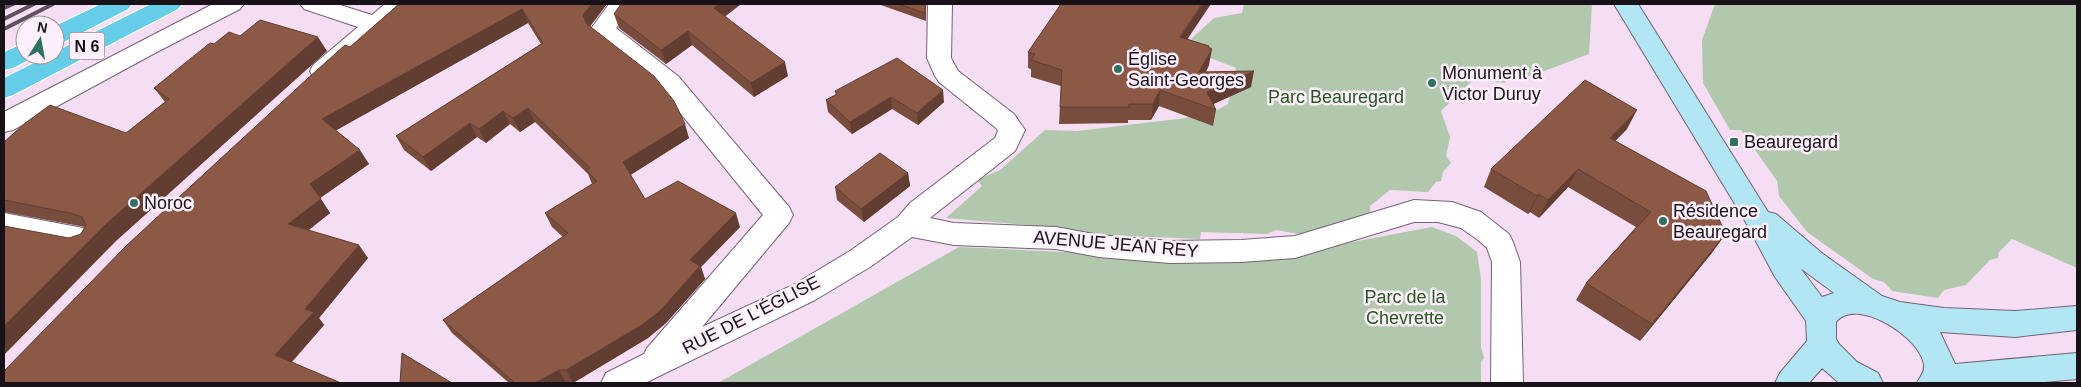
<svg xmlns="http://www.w3.org/2000/svg" width="2081" height="387" viewBox="0 0 2081 387" font-family="Helvetica,sans-serif">
<style>
.green{fill:#b1c8ad}
.lines{fill:none;stroke-linecap:round;stroke-linejoin:round}
.street-casing{stroke:#756275;stroke-width:2}
.secondary-casing{stroke:#756275;stroke-width:2}
.primary-casing{stroke:#fff;stroke-width:2}
.street{fill:#fff;fill-rule:evenodd}
.secondary{fill:#b2e6f4;fill-rule:evenodd}
.primary{fill:#66cde9;fill-rule:evenodd}
.rail{stroke:#5d515c;stroke-width:4}
.wall{fill:#784d3d}
.shaded-wall{fill:#623e32}
.building{fill:#8c5947;stroke:#623e32}
.poi-dot{fill:#2e7163;stroke:#fdeffc;stroke-width:2}
.labels{text-anchor:middle;dominant-baseline:central;stroke-width:5;stroke-linejoin:round;paint-order:stroke}
.shield{fill:#fdeffc;stroke:#5d545c;stroke-width:1}
.shield-label{font-size:16px;font-weight:bold;fill:#191118}
.poi-label{font-size:18px;fill:#191118;stroke:#fdeffc;text-anchor:start}
.park-label{font-size:18px;fill:#26571d;stroke:#fdeffc}
.street-label{font-size:18px;fill:#191118;stroke:#fdeffc}
</style>
<rect width="100%" height="100%" fill="#f5def4"/>
<path class="green" d="M1244,4H1592L1589,54L1518,81L1507,80L1504,83L1474,79L1441,111L1450,137L1446,156L1451,163L1443,172L1441,181L1436,182L1428,192L1390,190L1370,206L1371,232L1304,235L1276,230L1267,234L1201,232L1200,239L1103,235L1063,228L946,218L982,186L977,180L1000,170L1045,130L1077,131L1186,118L1192,114H1210L1228,104L1236,68L1195,52L1191,39L1214,18L1242,13Z
M1715,4H2077V268L2012,239L1999,252L1998,258L1990,260L1966,285L1944,290L1938,298L1892,291L1884,282L1873,279L1807,232L1779,196L1777,181L1741,130H1730L1703,83L1702,40Z
M1432,227L1456,236L1477,252L1481,279V347L1484,358L1481,362V383H718L959,247L1146,256L1283,255Z"/>
<g class="lines">
<defs>
<path id="street" d="M213,4H244L240,9L155,53L13,130L4,132V112Z
M300,4H337L372,15L385,4H411L407,9L331,77L322,80L313,77L310,71L313,65L358,27L304,9Z
M609,4H633L616,28L678,76L789,207L793,215L789,223L702,327L795,284L850,251L898,217L910,203L995,138L998,131L996,128L939,82L935,76L927,58L928,4H952L951,58L958,71L1014,114L1025,130L1015,151L930,218L954,223L1056,227L1099,235L1170,241L1241,240L1295,236L1414,200L1452,202L1481,212L1509,234L1513,242L1520,262L1523,383H1491L1492,262L1487,248L1478,240L1461,228L1438,222H1414L1295,258L1241,262L1170,263L1099,257L1056,249L954,245L912,237L870,267L815,300L645,383H601L606,373L644,354L647,348L763,215L660,88L593,36L590,30Z
M4,213L83,228L93,231L97,239L93,247L83,250L4,235Z"/>
<path id="secondary" d="M1614,4H1638L1768,212L1776,214L1823,254L1882,296L1900,302L1944,308L2015,311L2077,306V330L2015,337L1940,332L1955,364L2077,353V379L2034,383H1917C1920,377 1925,372 1924,365C1921,337 1856,296 1836,322V339L1839,344L1857,362L1878,373L1883,383H1839L1822,368L1809,383H1775L1780,373L1807,341L1806,321L1775,277L1744,219ZM1801,269L1803,270L1834,293L1822,297Z"/>
<path id="primary" d="M101,4H132L128,9L64,42L55,44V26Z
M151,4H182L178,9L13,95L4,98V78L50,55H55V52Z
M25,43V55H35L34,57L13,68L4,70V52Z"/>
</defs>
<use href="#street" class="street-casing"/>
<use href="#secondary" class="secondary-casing"/>
<use href="#primary" class="primary-casing"/>
<use href="#street" class="street"/>
<use href="#secondary" class="secondary"/>
<use href="#primary" class="primary"/>
<path class="rail" d="M4,8L13,4
M4,19L34,4
M4,29L53,4"/>
</g>
<path class="wall" d="M399,4H607L590,26L689,138L630,175L645,199L740,227L701,267L705,279L666,323L648,338L573,383H509L452,333L443,320L563,237L552,227L545,213L592,184L588,174L535,122L520,132L510,124L486,143L477,137L431,171L404,150L396,136L541,44L528,23L335,131L369,164L320,198L330,213L308,230L368,258L319,318L324,325L292,362L4,383L350,47Z
M621,4H741L725,16L788,76L754,97L692,45L666,64L619,28L614,14Z
M878,4H926V21Z
M240,36L327,51L117,240L69,238L81,234L85,227L4,212V142L126,133L165,102L154,88L214,44Z
M1187,39L1209,47V65L1206,72L1251,87L1213,104L1216,110L1213,126L1159,106L1151,120H1128V123L1059,124L1061,86L1031,77V69L1028,68V52Z
M835,91L944,102L918,125L892,109L852,134L828,112L826,100L836,95Z
M1627,129L1615,141L1724,236L1711,254L1640,341L1576,300L1586,283L1636,227L1568,187L1539,218L1530,212L1528,214L1484,187L1491,169Z
M908,173L910,186L864,222L837,200L835,187Z"/>
<path class="shaded-wall" d="M592,4H607L588,29L583,15Z
M720,4H741L718,22L714,8Z
M925,4H926V21L925,13Z
M1202,4H1211L1178,53L1180,37Z
M522,9L528,23L331,133L322,119Z
M688,31L692,45L666,64L661,50Z
M318,37L327,51L117,240L4,355V326L104,226Z
M1212,49L1209,65L1197,88L1199,72Z
M785,62L788,76L754,97L751,83Z
M1254,71L1251,87L1207,107V92Z
M943,90L944,102L918,125L917,113Z
M1160,90L1159,106L1151,120L1153,104Z
M891,97L892,109L852,134L850,122Z
M528,108L535,122L520,132L513,118Z
M1637,110L1627,129L1600,156L1610,138Z
M503,111L510,124L486,143L479,129Z
M470,123L477,137L431,171L423,157Z
M685,124L689,138L629,176L623,162Z
M360,150L369,164L320,198L310,184Z
M1578,169L1568,187L1539,218L1548,200Z
M908,173L910,186L864,222L861,209Z
M1539,194L1530,212L1528,214L1537,196Z
M321,199L330,213L299,238L288,224Z
M736,213L740,227L701,267L705,279L666,323L648,338L573,383L566,370L690,260Z
M1724,236L1711,254L1640,341L1652,324Z
M359,245L368,258L319,318L324,325L287,367L275,355L305,309Z
M559,370L566,383H535Z"/>
<path class="building" d="M399,4H592L583,15L587,24L654,76L674,101L685,124L623,162L645,199L678,181L736,213L690,260L700,266L661,310L642,325L566,370H559L535,383H515L443,320L568,233L545,213L597,181L586,170L590,168L528,108L513,118L503,111L479,129L470,123L423,157L396,136L543,43L522,9L322,119L360,150L310,184L321,199L288,224L359,245L305,309L314,312L275,355L341,383H4V371L127,245L307,79L345,45L350,47Z
M621,4H720L714,8L785,62L751,83L688,31L661,50L614,14Z
M898,4H925V13Z
M1061,4H1202L1180,37L1209,46L1208,47L1212,49L1199,72L1254,71L1207,92L1216,110L1160,90L1153,104H1129V107H1060L1062,70L1031,60L1035,54L1028,52Z
M260,20L318,37L104,226L4,326V226L69,238L81,234L86,225L82,217L70,213L4,200V142L24,124L50,105L126,133L169,99L154,88L210,43L214,44L229,32L240,36Z
M897,58L943,90L917,113L891,97L850,122L826,100L837,94L835,91Z
M1585,80L1637,110L1610,138L1706,191L1724,230V236L1652,324L1586,283L1651,212L1578,169L1548,200L1539,194L1537,196L1491,169Z
M880,153L908,173L861,209L835,187Z
M402,353L452,383H400Z"/>
<g class="poi-dot">
<circle cx="1118" cy="69" r="5"/>
<circle cx="1432" cy="83" r="5"/>
<rect x="1729" y="137" width="10" height="10" rx="2.5"/>
<circle cx="134" cy="203" r="5"/>
<circle cx="1663" cy="221" r="5"/>
</g>
<g class="labels">
<rect class="shield" x="69.5" y="32.5" width="35" height="27" rx="4"/>
<g class="shield-label">
<text x="87" y="46">N 6</text>
</g>
<g class="poi-label">
<text x="1128" y="59">Église<tspan x="1128" dy="21">Saint-Georges</tspan></text>
<text x="1442" y="73">Monument à<tspan x="1442" dy="21">Victor Duruy</tspan></text>
<text x="1744" y="142">Beauregard</text>
<text x="144" y="203">Noroc</text>
<text x="1673" y="211">Résidence<tspan x="1673" dy="21">Beauregard</tspan></text>
</g>
<g class="park-label">
<text x="1336" y="97">Parc Beauregard</text>
<text x="1405" y="297">Parc de la<tspan x="1405" dy="21">Chevrette</tspan></text>
</g>
<g class="street-label">
<text transform="translate(1116 244) rotate(5)">AVENUE JEAN REY</text>
<text transform="translate(751 315) rotate(-27)">RUE DE L'ÉGLISE</text>
</g>
</g>
<rect width="2081" height="387" fill="none" stroke="#191118" stroke-width="10"/>
<g transform="translate(40 40) rotate(11)"><circle r="24" fill="#fdeffc" stroke="#a296a1"/>
<path d="M0-4L9 19L0 12L-9 19Z" fill="#2e7163"/>
<text y="-8" font-size="14" font-weight="bold" text-anchor="middle" fill="#191118">N</text>
</g>
</svg>
